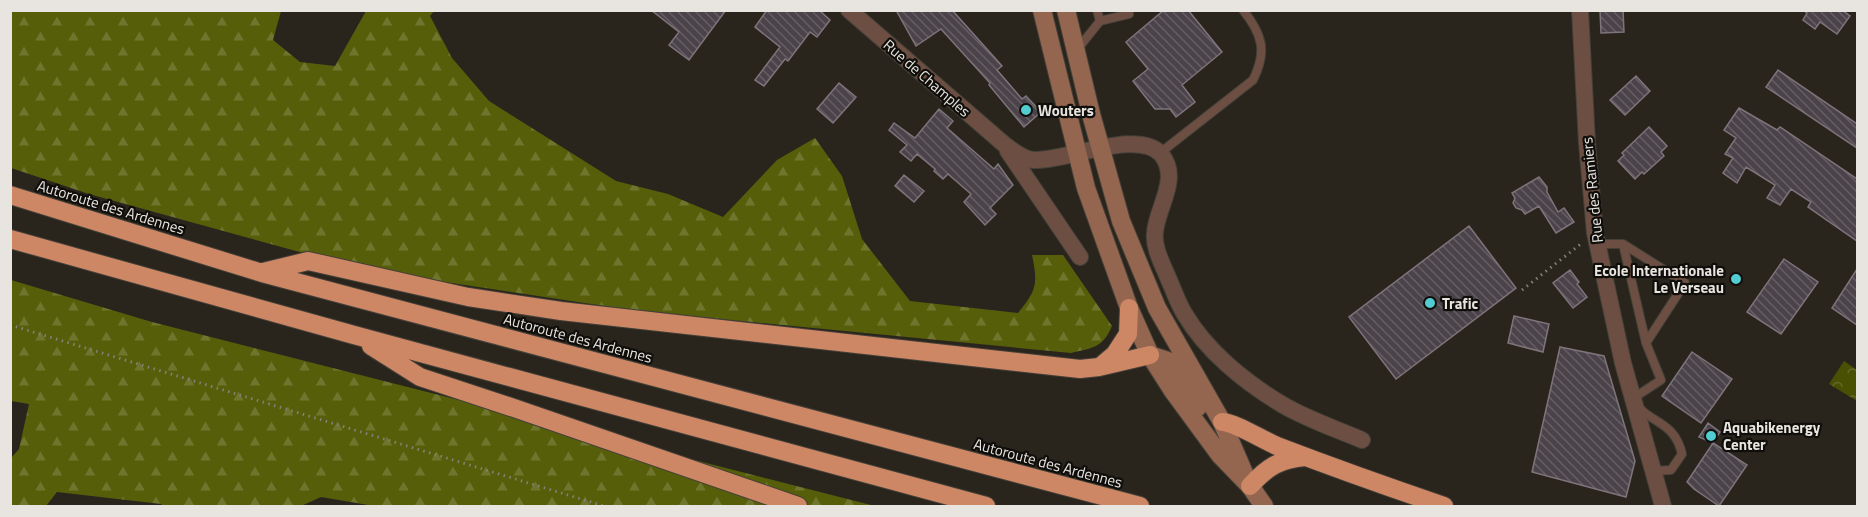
<svg xmlns="http://www.w3.org/2000/svg" width="1868" height="517" viewBox="0 0 1868 517" font-family="'Titillium Web',sans-serif">
<style>
.forest{fill:url(#forest-firs)}
.park{fill:url(#park-crowns)}
.building{fill:url(#building-back-hatch);stroke:#7e757c;stroke-width:1.5}
.lines{fill:none;stroke-linecap:round;stroke-linejoin:round}
.service-casing{stroke:#444038;stroke-width:10}
.minor-casing{stroke:#444038;stroke-width:18}
.secondary-casing{stroke:#444038;stroke-width:20}
.motorway-casing{stroke:#444038;stroke-width:20}
.path{stroke:#85817a;stroke-width:3;stroke-dasharray:1.5 4.5;stroke-linecap:butt}
.service{stroke:#6c4f42;stroke-width:8}
.minor{stroke:#6c4f42;stroke-width:16}
.secondary{stroke:#946650;stroke-width:18}
.motorway{stroke:#ce8765;stroke-width:18}
.poi-dot{fill:#51ccd1;stroke:#100e0b;stroke-width:2}
.labels{text-anchor:middle;dominant-baseline:central;stroke-width:4.5;stroke-linejoin:round;paint-order:stroke}
.street-label{font-size:15px;fill:#e8e5e0;stroke:#100e0b}
.poi-label{font-size:15px;font-weight:bold;fill:#e8e5e0;stroke:#100e0b;text-anchor:start}
</style>
<defs>
<pattern id="forest-firs" width="22" height="20" patternUnits="userSpaceOnUse" patternTransform="scale(1.5)"><rect width="22" height="20" fill="#565e0a"/><path d="M5 1l3.5 6h-7zM16 11l3.5 6h-7z" fill="#6e752d"/></pattern>
<pattern id="park-crowns" width="20" height="18" patternUnits="userSpaceOnUse" patternTransform="scale(1.5)"><rect width="20" height="18" fill="#495004"/><path d="M2 6a3 3 0 1 1 6 0M12 15a3 3 0 1 1 6 0" fill="none" stroke="#636928"/></pattern>
<pattern id="building-back-hatch" width="6" height="6" patternUnits="userSpaceOnUse" patternTransform="scale(1.5)"><rect width="6" height="6" fill="#4b434a"/><path d="M-1 5l2 2M0 0l6 6M5-1l2 2" fill="none" stroke="#655e64"/></pattern>
</defs>
<rect width="100%" height="100%" fill="#29251d"/>
<path class="forest" d="M11,11H281L273,40L300,62L335,66L366,11H434L430,16L452,58L489,101L616,181L668,194L723,217L777,160L815,138L842,176L862,239L910,301L1018,313C1037,290 1038,284 1032,255H1063L1112,326C1103,348 1092,348 1071,353L638,311L365,270L89,194L11,168Z
M11,280L152,322L875,506H374L321,497L301,506H163L161,504L57,492L46,506H11V458L19,449L29,404L11,401Z"/>
<path class="park" d="M1844,361L1857,370V401L1829,384Z"/>
<path class="building" d="M651,10H726L689,60L669,45L679,32Z
M767,10H819L830,20L817,37L810,32L788,61L785,59L764,86L755,80L780,47L755,27Z
M896,10H952L1002,66L997,70L1022,99L1026,96L1041,112L1024,127L989,85L990,83L941,29L916,46Z
M1164,10H1188L1222,52L1182,85L1195,102L1176,117L1170,109H1155L1133,81L1148,69L1126,42Z
M1600,10H1623L1624,32L1601,33Z
M1803,10H1842L1850,16L1837,34L1820,22L1815,29L1803,20L1807,13Z
M1778,70L1857,124V148L1766,87Z
M1636,76L1650,91L1625,115L1610,100Z
M839,83L856,97L833,123L817,109Z
M1739,108L1777,130L1780,127L1857,179V241L1808,207L1811,202L1791,189L1780,205L1767,198L1775,185L1746,167L1737,183L1723,173L1733,158L1725,154L1736,138L1724,130Z
M939,109L953,121L947,128L994,169L998,164L1013,185L990,208L996,214L985,225L964,202L971,194L948,174L943,179L934,171L935,169L917,154L911,161L900,152L907,145L889,130L894,123L915,138Z
M1649,127L1667,146L1661,152L1664,156L1644,174L1642,172L1635,179L1618,161L1624,155L1622,153Z
M904,175L924,191L914,202L895,186Z
M1539,177L1547,187V192L1558,212L1564,208L1574,222L1556,233L1539,206L1525,214L1522,210L1516,208L1513,203L1515,198L1512,193Z
M1469,226L1516,288L1396,379L1349,317Z
M1784,259L1818,282L1781,334L1747,312Z
M1857,269V325L1832,308Z
M1570,270L1579,282L1577,284L1587,297L1573,308L1553,283Z
M1514,316L1549,324L1543,352L1508,343Z
M1560,347L1604,356L1635,461L1626,497L1532,472Z
M1692,352L1732,379L1701,423L1662,396Z
M1708,423L1720,432L1713,443L1699,437Z
M1713,443L1747,465L1719,506L1694,489L1687,482Z"/>
<g class="lines">
<defs>
<path id="service" d="M1100,21L1129,14L1128,10
M1076,51L1100,21L1097,10
M1160,153L1253,80C1267,52 1263,35 1243,10
M1597,244H1623L1685,283L1646,343L1623,244
M1646,343L1661,380L1632,399C1649,425 1674,419 1682,454L1671,470L1652,471"/>
<path id="minor" d="M849,10L1005,145C1013,151 1023,159 1033,160C1065,162 1138,128 1161,154C1181,178 1157,207 1155,232C1153,248 1163,265 1169,280C1174,291 1178,303 1184,313C1206,351 1246,383 1283,405C1307,419 1336,429 1362,440
M1580,10L1587,143L1595,233L1623,363L1663,506
M1008,151L1080,257"/>
<path id="secondary" d="M1042,10L1086,188L1129,308L1150,355L1173,391L1220,455L1250,486L1264,506
M1066,10L1091,114L1121,221L1157,308L1222,422L1244,473
M1150,355L1168,361L1174,366L1198,407"/>
<path id="motorway" d="M10,195L262,273L1140,506
M10,239L354,335L986,506
M263,272L308,261L468,297L561,311L1080,369L1099,367L1150,355
M371,346L420,377L514,408L798,506
M1102,365L1115,354L1128,334L1129,308
M1222,422C1234,422 1263,440 1277,446C1332,467 1388,487 1444,506
M1250,486C1267,467 1280,459 1305,457"/>
</defs>
<use href="#service" class="service-casing"/>
<use href="#minor" class="minor-casing"/>
<use href="#secondary" class="secondary-casing"/>
<use href="#motorway" class="motorway-casing"/>
<path class="path" d="M1522,290L1582,243
M10,325L604,506"/>
<use href="#service" class="service"/>
<use href="#minor" class="minor"/>
<use href="#secondary" class="secondary"/>
<use href="#motorway" class="motorway"/>
</g>
<g class="poi-dot">
<circle cx="1026" cy="110" r="6"/>
<circle cx="1736" cy="279" r="6"/>
<circle cx="1430" cy="303" r="6"/>
<circle cx="1711" cy="436" r="6"/>
</g>
<g class="labels">
<g class="street-label">
<text transform="translate(927 78) rotate(41)">Rue de Champles</text>
<text transform="translate(1592 190) rotate(-96)">Rue des Ramiers</text>
<text transform="translate(111 207) rotate(17)">Autoroute des Ardennes</text>
<text transform="translate(578 338) rotate(15)">Autoroute des Ardennes</text>
<text transform="translate(1048 463) rotate(15)">Autoroute des Ardennes</text>
</g>
<g class="poi-label">
<text x="1038" y="110">Wouters</text>
<text x="1724" y="270" text-anchor="end">Ecole Internationale<tspan x="1724" dy="17">Le Verseau</tspan></text>
<text x="1442" y="303">Trafic</text>
<text x="1723" y="427">Aquabikenergy<tspan x="1723" dy="17">Center</tspan></text>
</g>
</g>
<rect width="1868" height="517" fill="none" stroke="#e8e5e0" stroke-width="24"/>
</svg>
